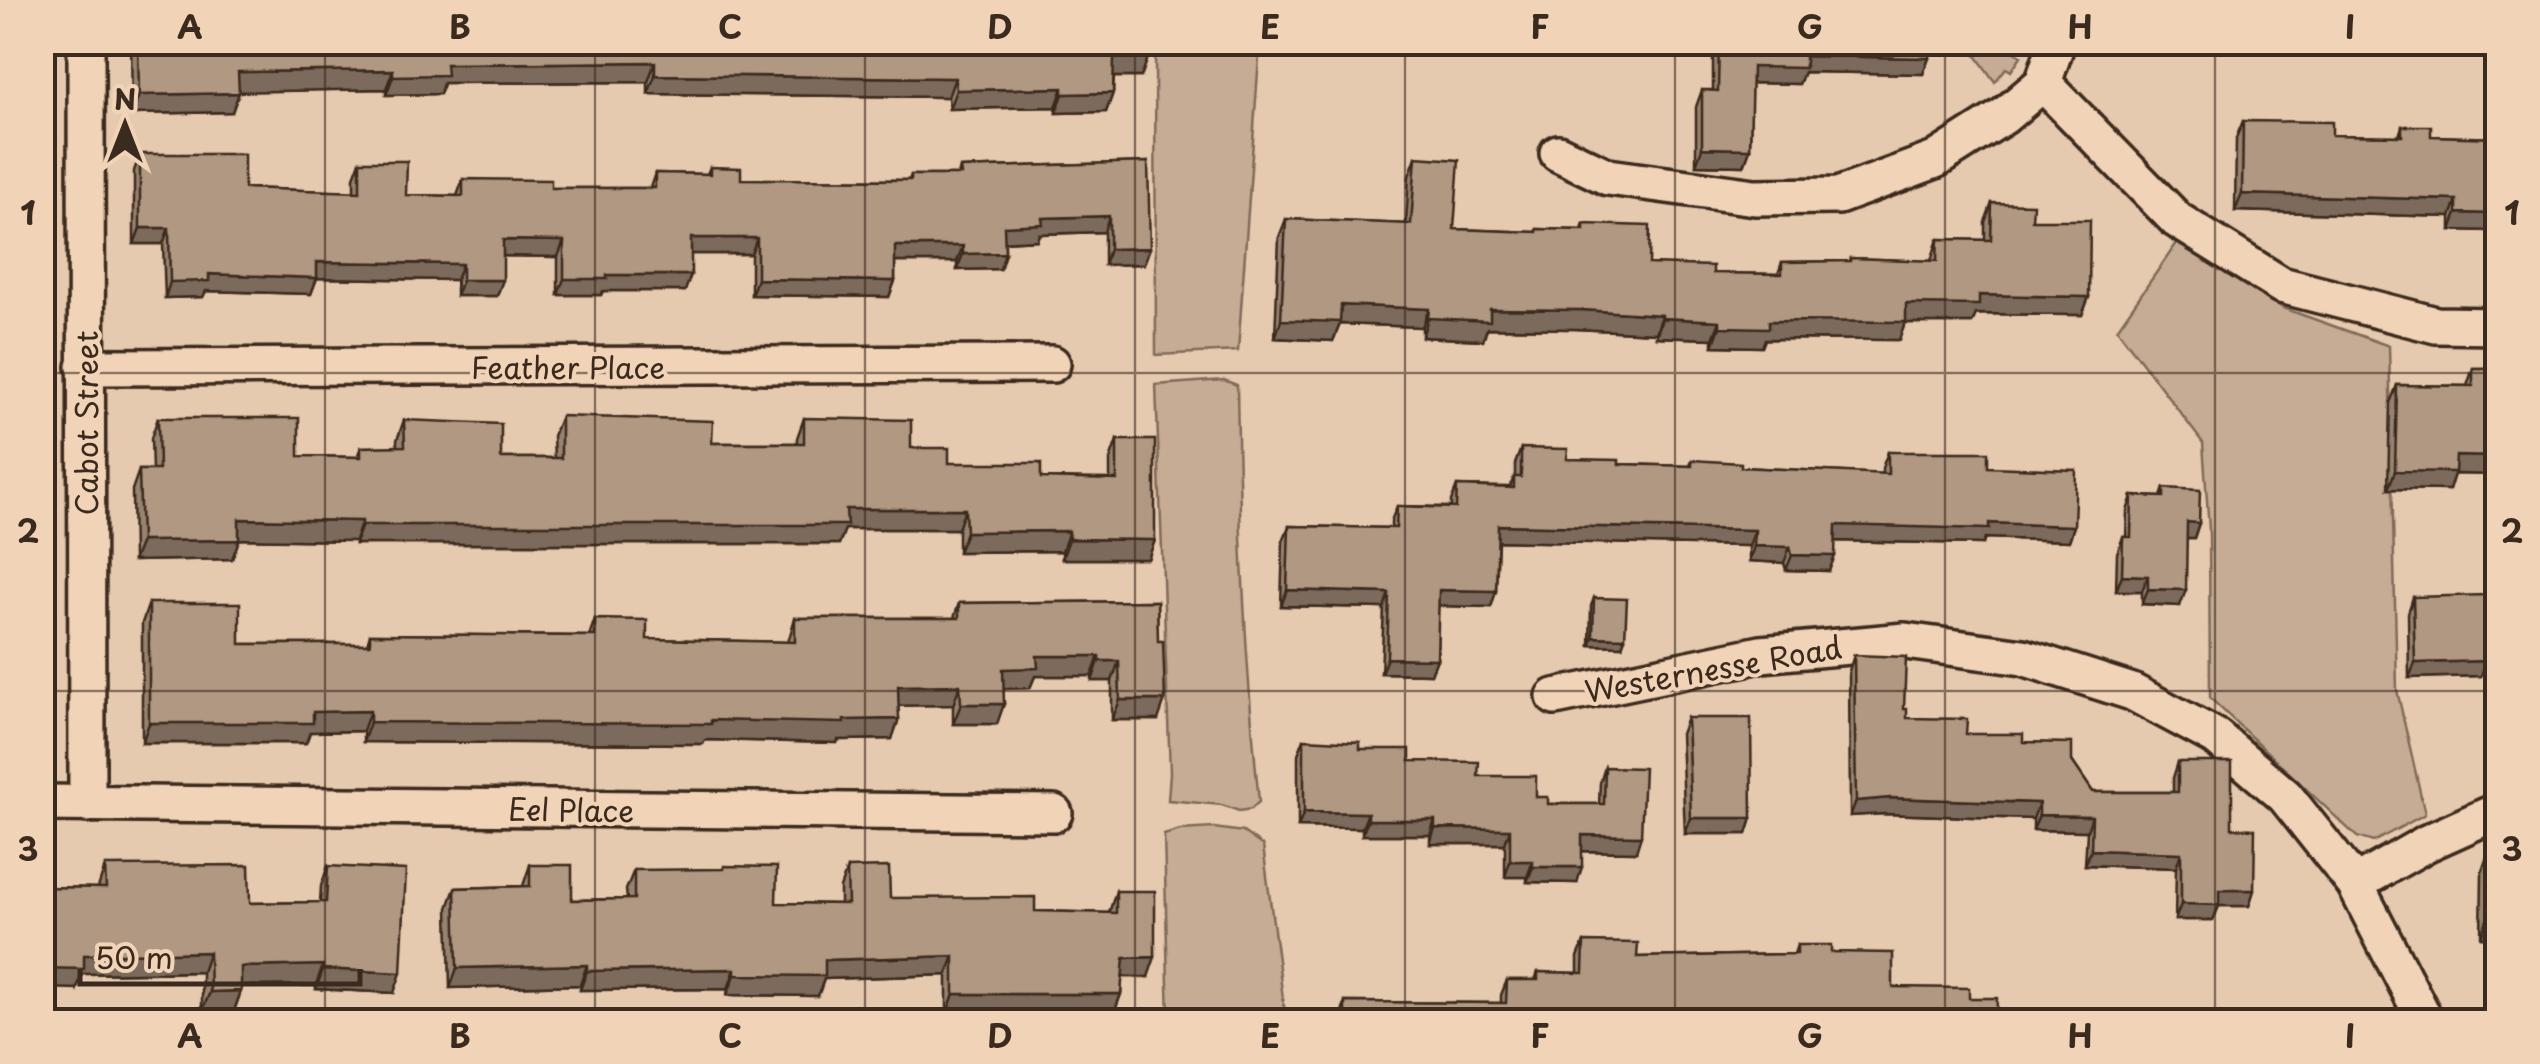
<svg xmlns="http://www.w3.org/2000/svg" width="2540" height="1064" viewBox="0 0 2540 1064" font-family="'Playpen Sans',sans-serif">
<style>
.green{fill:#c6ac94;stroke:#806b59;stroke-width:2.5}
.lines{fill:none;stroke-linecap:round;stroke-linejoin:round}
.minor-casing{stroke:#3b2a1e;stroke-width:42}
.minor{stroke:#f1d4b8;stroke-width:35}
.wall{fill:#988370;stroke:#3b2a1e;stroke-width:2.5}
.shaded-wall{fill:#7c6a5b;stroke:#3b2a1e;stroke-width:2.5}
.building{fill:#b19882;stroke:#3b2a1e;stroke-width:2.5}
.grid{fill:none;stroke:#3b2a1e;stroke-width:2.5;stroke-opacity:0.55}
.labels{text-anchor:middle;dominant-baseline:central;stroke-width:8;stroke-linejoin:round;paint-order:stroke}
.street-label{font-size:30px;fill:#3b2a1e;stroke:#f1d4b8}
.neatline{fill:none;stroke:#3b2a1e;stroke-width:4}
.grid-label{font-size:32px;text-anchor:middle;font-weight:bold;fill:#3b2a1e}
</style>
<rect width="100%" height="100%" fill="#e6caaf"/>
<filter id="ink" filterUnits="userSpaceOnUse"><feTurbulence type="fractalNoise" baseFrequency=".01" numOctaves="2"/><feDisplacementMap in="SourceGraphic" scale="20" xChannelSelector="R" yChannelSelector="G"/><feConvolveMatrix kernelMatrix="1 2 1 2 8 2 1 2 1" color-interpolation-filters="sRGB"/></filter>
<g filter="url(#ink)">
<path class="green" d="M1155,43H1260L1238,351L1156,355Z
M1967,43H2003L2021,56L2011,71L2006,68L1995,82Z
M2179,240L2283,308L2389,346L2397,690L2425,814L2373,842L2357,837L2210,698L2209,530L2203,443L2117,329Z
M1224,380L1237,385C1239,525 1245,663 1259,802L1251,809L1239,811L1222,805L1168,800L1170,773L1156,385Z
M1214,828L1243,832L1263,846L1286,1021H1169L1164,835L1180,830Z"/>
<g class="lines">
<defs>
<path id="minor" d="M86,42L87,804
M2043,83L2177,220L2281,285L2436,325L2498,326
M1558,153L1608,177L1755,197L1838,196L1935,160L2004,116L2043,83L2057,42
M85,367L1052,364
M1555,697L1761,654L1905,641L2023,657L2132,692L2216,737L2285,796L2355,884L2426,1022
M42,803L1054,813
M2355,884L2427,843L2498,811"/>
</defs>
<use href="#minor" class="minor-casing"/>
<use href="#minor" class="minor"/>
</g>
<path class="wall" d="M131,42H1148L1141,77H1114L1113,93L1106,112L1056,113V107L949,109L948,97L648,94V82L443,83L440,94L386,95V89L239,91L232,112L132,114Z
M1608,42H1930L1929,58L1923,74L1804,72L1799,84L1751,83L1750,149L1744,166L1696,165V107L1702,90H1713V47L1608,44Z
M2243,121L2332,135L2399,136L2402,126L2431,136L2498,138V293L2489,292L2491,231L2451,230V217L2235,211L2236,138Z
M140,154L244,188L354,192V177L360,161L406,195L457,196L463,179L551,188H650L655,173L707,174L710,167L741,179L909,180L911,175H958L960,168L1148,162L1144,264L1104,265V232L1039,234L1037,240L1005,242V253L1000,269L957,270V262H895V281L889,297L751,295V254H691L685,291H603L601,295H558V257L503,256L497,296H456V280L317,278L311,294L206,291L203,297L165,298L163,244H134V171Z
M1416,157L1454,229L1536,232L1537,229L1582,230L1584,224L1649,264L1713,273L1778,274L1782,262L1849,261L1850,258L1931,261L1938,239L1985,240V222L1992,203L2032,220L2089,297L2082,315L1976,314L1972,323H1905L1899,340L1765,339L1762,347L1713,346V339L1656,337V333L1575,329L1487,328L1483,340L1422,337V327L1340,324L1333,341L1275,338L1279,237L1286,219L1406,224L1409,176Z
M2473,368H2498V475L2454,474L2449,490L2388,489L2390,403L2397,385L2467,386Z
M561,416L712,443H797V438L804,418L911,448L949,463L1041,478L1110,479V460L1117,440L1155,540L1148,559H1062V551L958,552V529H845L839,544H355V541L239,539L232,559L133,561L132,490L139,470H152L151,438L158,418L299,456L357,457L361,447H397V440L404,420L501,458H554L553,436Z
M1521,448L1567,459L1619,464L1690,466L1692,460L1741,467L1882,474V468L1888,452L1988,467L2074,526L2069,541L1985,538L1983,544L1835,541L1829,571L1786,570L1784,563L1749,561V546L1498,541L1496,591L1491,607L1438,606L1437,659L1431,674L1381,673L1384,608L1281,606L1283,541L1289,526L1391,528V521L1397,506L1451,507V501L1457,486L1510,487L1514,477H1515V464Z
M2164,488L2199,523L2194,538H2187L2180,606L2142,604V591H2116L2117,553L2123,537H2126L2127,511L2132,496L2161,497Z
M2413,597L2485,606L2498,605V655H2486L2481,676L2409,678L2408,613Z
M1594,598L1622,646L1590,645L1591,606Z
M1157,601L1158,720H1112V681H1092V676H1035L1030,688L1004,689L997,724H953V705H899L892,739L838,740L837,743L705,740L703,744L363,742V731L310,732L306,743H142V623L149,603L240,644H367L370,634L589,636L595,619L647,639L788,642L795,618H954L959,603Z
M1854,655L1904,709L1907,718L1966,734L2023,742L2072,761L2093,792H2173V778L2178,762L2232,828L2254,890L2249,906H2219L2213,920H2175L2176,868L2085,865L2087,831L2033,830V819L1884,814L1850,816L1849,671Z
M1687,718L1752,818L1747,834H1685L1681,734Z
M1304,739L1478,776L1536,797L1548,804H1599L1600,783L1605,767L1636,852L1582,851L1577,883L1527,882V877H1505V844H1430V835H1362V828L1298,827V754Z
M2489,851L2498,937H2481L2482,871Z
M530,865L572,900L627,899L626,890L634,870L776,903L840,904V888L847,868L890,898L1035,911L1109,913L1116,891L1148,977H1122L1121,994L1114,1013H947V975L824,979L818,996L727,995L728,989L580,990V985L450,988L448,908L455,888L523,886Z
M105,866L250,903L320,902L321,886L328,866L394,993L316,989V985L241,986V991L234,1011H202V972L82,974L77,989L44,887L98,888Z
M1584,942L1637,957L1794,954L1797,945L1831,952L1893,987L1969,998L1996,1022H1339L1345,1002L1501,1003V995L1507,980H1535L1538,972L1578,973V957Z"/>
<path class="shaded-wall" d="M1293,42H1494L1489,54H1289Z
M1609,42H1715L1713,47L1608,44Z
M1805,56L1929,58L1923,74L1804,72L1799,84L1746,83L1752,67Z
M1114,58H1148L1141,77H1107Z
M655,62L648,82L443,83L440,94L386,95L393,76L446,64Z
M393,70L386,89L231,92L238,72Z
M655,75L955,78L948,97L648,94Z
M1063,88L1056,107L949,109L956,90Z
M239,93L232,112L132,114L139,95Z
M1113,93L1106,112L1056,113L1063,94Z
M1702,148L1750,149L1744,166L1696,165Z
M2242,194L2457,200L2451,217L2235,211Z
M2457,213L2497,214L2491,231L2451,230Z
M1109,216L1104,232L1039,234L1037,240L999,242L1004,226L1042,218Z
M140,228H169L163,244H134Z
M691,238H757L751,254H685Z
M503,240L564,241L558,257L498,256Z
M895,246H963L957,262H889Z
M1150,248L1144,264L1104,265L1109,249Z
M1005,253L1000,269L957,270L963,254Z
M317,262L462,264L456,280L311,278Z
M209,274L317,278L311,294L206,291L203,297L165,298L170,282Z
M607,275H691L685,291H603L601,295H558L564,279Z
M2495,275L2498,276V293L2489,292Z
M757,279L895,281L889,297L751,295Z
M462,280H503L497,296H456Z
M1979,295L2089,297L2082,315L1976,314L1972,323H1905L1899,340L1765,339L1762,347L1713,346L1720,327Z
M1341,305L1429,309L1422,327L1340,324L1333,341L1275,338L1281,320Z
M1490,309L1582,310L1662,315L1656,333L1575,329L1487,328L1483,340L1422,337L1428,318Z
M1662,318L1720,321L1713,339L1656,337Z
M2456,456L2498,457V475L2454,474L2449,490L2388,489L2395,471Z
M846,509H965L958,529H845L839,544H355L362,525Z
M239,519L362,521L355,541L231,539Z
M2187,522L2199,523L2194,538H2182Z
M1989,523L2074,526L2069,541L1985,538L1983,544L1830,541L1836,525Z
M1498,525L1755,530L1749,546L1492,541Z
M1069,531L1062,551L958,552L966,532Z
M1069,539L1155,540L1148,559H1062Z
M239,540L232,559L133,561L141,541Z
M1754,546L1790,547L1784,563L1749,561Z
M1792,555L1835,556L1829,571L1786,570Z
M2122,575L2148,576L2142,591H2116Z
M2148,589L2186,590L2180,606L2142,604Z
M1287,590L1389,593L1384,608L1281,606Z
M1439,590L1496,591L1491,607L1433,606Z
M1593,637L1625,638L1622,646L1590,645Z
M2498,639V655H2480L2486,640Z
M1037,656H1099L1092,676H1035L1030,688L996,689L1003,669Z
M1387,658L1437,659L1431,674L1381,673Z
M1099,661H1119L1112,681H1092Z
M2486,661L2481,676L2409,678L2415,663Z
M960,685L953,705L891,706L898,686Z
M1120,700H1165L1158,720H1112Z
M961,704H1004L997,724H953Z
M370,711L363,731L310,732L306,743H142L149,723L313,712Z
M899,719L892,739L838,740L837,743L705,740L703,744L363,742L370,722Z
M1890,798L2039,803L2033,819L1884,814L1850,816L1856,801Z
M1304,812L1368,813L1362,828L1298,827Z
M2039,815L2092,816L2087,831L2033,830Z
M1691,818H1752L1747,834H1685Z
M1368,820H1435L1430,835H1362Z
M1435,828L1510,829L1505,844H1430Z
M1582,835L1641,836L1636,852L1577,851Z
M2091,850L2181,853L2176,868L2085,865Z
M1510,861H1533L1527,877H1505Z
M1533,867H1582L1577,883L1527,882Z
M2219,890H2254L2249,906H2219L2213,920H2175L2181,904Z
M2488,917H2498V937H2481Z
M209,952L202,972L82,974L77,989L42,988V968L84,955Z
M954,956L947,975L824,979L818,996L727,995L735,975L825,960Z
M1155,957L1148,977H1117L1124,958Z
M323,965L316,985L233,986L241,967Z
M587,965L580,985L450,988L457,968Z
M323,969L401,973L394,993L316,989Z
M735,969L728,989L580,990L587,971Z
M241,991L234,1011H202L210,992Z
M954,994H1121L1114,1013H947Z
M1797,1020L1796,1022H1644V1021Z"/>
<path class="building" d="M138,42H1148V58H1114L1113,93L1063,94V88L956,90L955,78L655,75V62L446,64L447,75L393,76V70L238,72L239,93L139,95Z
M1719,42H1930L1929,58L1805,56V68L1752,67L1750,149L1702,148V90L1718,91Z
M2243,121L2332,122V135L2402,136V126H2431V136L2498,138V276L2495,275L2497,214L2457,213V200L2242,194Z
M140,154H244V188L360,192V161H407L406,195L463,196V179L551,180V188H655V173L710,174V167L741,168V179L911,180V175H961L960,168L1148,162L1150,248L1109,249V216L1042,218L1043,224L1004,226L1005,253L963,254V246H895V281L757,279V238H691V275H607V279H564V241L503,240V280H462V264L317,262V278L209,274V281L170,282L169,228H140Z
M1416,157L1459,160L1454,229L1537,232V229L1584,230V224L1650,226L1649,264L1713,266V273L1782,274V262L1850,261V258L1937,261L1938,239L1991,240L1992,203L2033,204L2032,220H2090L2089,297L1979,295V305L1906,304V322L1769,321V328L1720,327V321L1662,318V315L1582,310L1490,309V321L1428,318L1429,309L1341,305L1340,322L1281,320L1286,219L1411,224Z
M2473,368H2498V457L2456,456L2455,472L2395,471L2397,385L2473,386Z
M561,416L713,421L712,443H804V418L911,420V448H949V463H1041V478L1117,480V440H1155V540L1069,539V531L966,532L965,509H846L847,525H362V521L239,519V540L141,541L139,470H159L158,418H299V456L361,457V447L405,446L404,420L501,424V458H561Z
M1521,448L1568,449L1567,459L1619,460V464L1692,466V460L1741,463V467L1888,474V452H1988V467L2076,470L2074,526L1989,523V529L1836,525L1835,556L1792,555L1790,547L1754,546L1755,530L1498,525L1496,591L1439,590L1437,659L1387,658L1389,593L1287,590L1289,526L1396,528L1397,506L1456,508L1457,486L1514,488V477H1521Z
M2164,488L2200,490L2199,523L2187,522L2186,590L2148,589V576L2122,575L2123,537H2131L2132,496L2164,497Z
M2485,595V606L2498,605V639L2486,640V661L2415,663L2413,597Z
M1594,598L1627,599L1625,638L1593,637Z
M1157,601L1158,641H1163L1165,700H1120L1119,661H1099V656H1037L1038,668L1003,669L1004,704H961L960,685L898,686L899,719L844,720V723L711,720V724L370,722V711L313,712V723H149V603H240V644H370V634L595,636V619L647,620V639L795,642V618H959V603Z
M1854,655L1906,657L1904,709H1907V718L1967,719L1966,734H2023V742L2072,743V761L2093,792H2178V762H2232V828L2255,829L2254,890H2219V905L2181,904V853L2091,850L2092,816L2039,815V803L1890,798L1856,801Z
M1687,718H1751L1752,818H1691Z
M1304,739L1360,742V749H1410V761L1479,762L1478,776H1536V797H1548V804H1604L1605,767L1644,768L1641,836L1582,835V867H1533V861H1510V829L1435,828V820H1368V813L1304,812Z
M2489,851H2498V917H2488Z
M249,865L250,903L326,902L328,866L406,870L401,973L323,969V965L241,967V991L210,992L209,952L84,955V969L42,968V866H45L44,887L106,888L105,866Z
M530,865H572V900L634,899V870L724,869V866L777,867L776,903L848,904L847,868L889,867L890,898L1035,897V911L1116,913V891H1155V957L1124,958L1121,994H954V956L825,960V976L735,975V969L587,971V965L457,968L455,888L530,886Z
M1584,942L1638,943L1637,957L1797,954V945H1831V952L1893,953V987L1969,988V998H1997L1996,1022H1797V1020L1644,1022H1345V1002L1506,1003L1507,980H1538V972L1583,973Z"/>
</g>
<path class="grid" d="M325,42V1022M595,42V1022M865,42V1022M1135,42V1022M1405,42V1022M1675,42V1022M1945,42V1022M2215,42V1022M42,373H2498M42,691H2498"/>
<g class="labels">
<g class="street-label">
<text x="568" y="366">Feather Place</text>
<text transform="translate(85 423) rotate(-90)">Cabot Street</text>
<text transform="translate(1713 668) rotate(-10)">Westernesse Road</text>
<text transform="translate(571 809) rotate(1)">Eel Place</text>
</g>
</g>
<rect width="2540" height="1064" fill="none" stroke="#f1d4b8" stroke-width="110"/>
<g transform="translate(125 125)" stroke="#f1d4b8" stroke-width="8" paint-order="stroke">
<path d="M0-8L18 38L0 25L-18 38Z" fill="#3b2a1e"/>
<text y="-15" font-size="28" font-weight="bold" text-anchor="middle" fill="#3b2a1e">N</text>
</g>
<path d="M80 969v15h280v-15" fill="none" stroke="#3b2a1e" stroke-width="5"/>
<text x="95" y="969" font-size="30" fill="#3b2a1e" stroke="#f1d4b8" stroke-width="8" paint-order="stroke">50 m</text>
<rect x="55" y="55" width="2430" height="954" class="neatline"/>
<g class="grid-label">
<text x="190" y="39">A</text>
<text x="460" y="39">B</text>
<text x="730" y="39">C</text>
<text x="1000" y="39">D</text>
<text x="1270" y="39">E</text>
<text x="1540" y="39">F</text>
<text x="1810" y="39">G</text>
<text x="2080" y="39">H</text>
<text x="2350" y="39">I</text>
<text x="28" y="225">1</text>
<text x="2512" y="225">1</text>
<text x="28" y="543">2</text>
<text x="2512" y="543">2</text>
<text x="28" y="861">3</text>
<text x="2512" y="861">3</text>
<text x="190" y="1048">A</text>
<text x="460" y="1048">B</text>
<text x="730" y="1048">C</text>
<text x="1000" y="1048">D</text>
<text x="1270" y="1048">E</text>
<text x="1540" y="1048">F</text>
<text x="1810" y="1048">G</text>
<text x="2080" y="1048">H</text>
<text x="2350" y="1048">I</text>
</g>
</svg>
